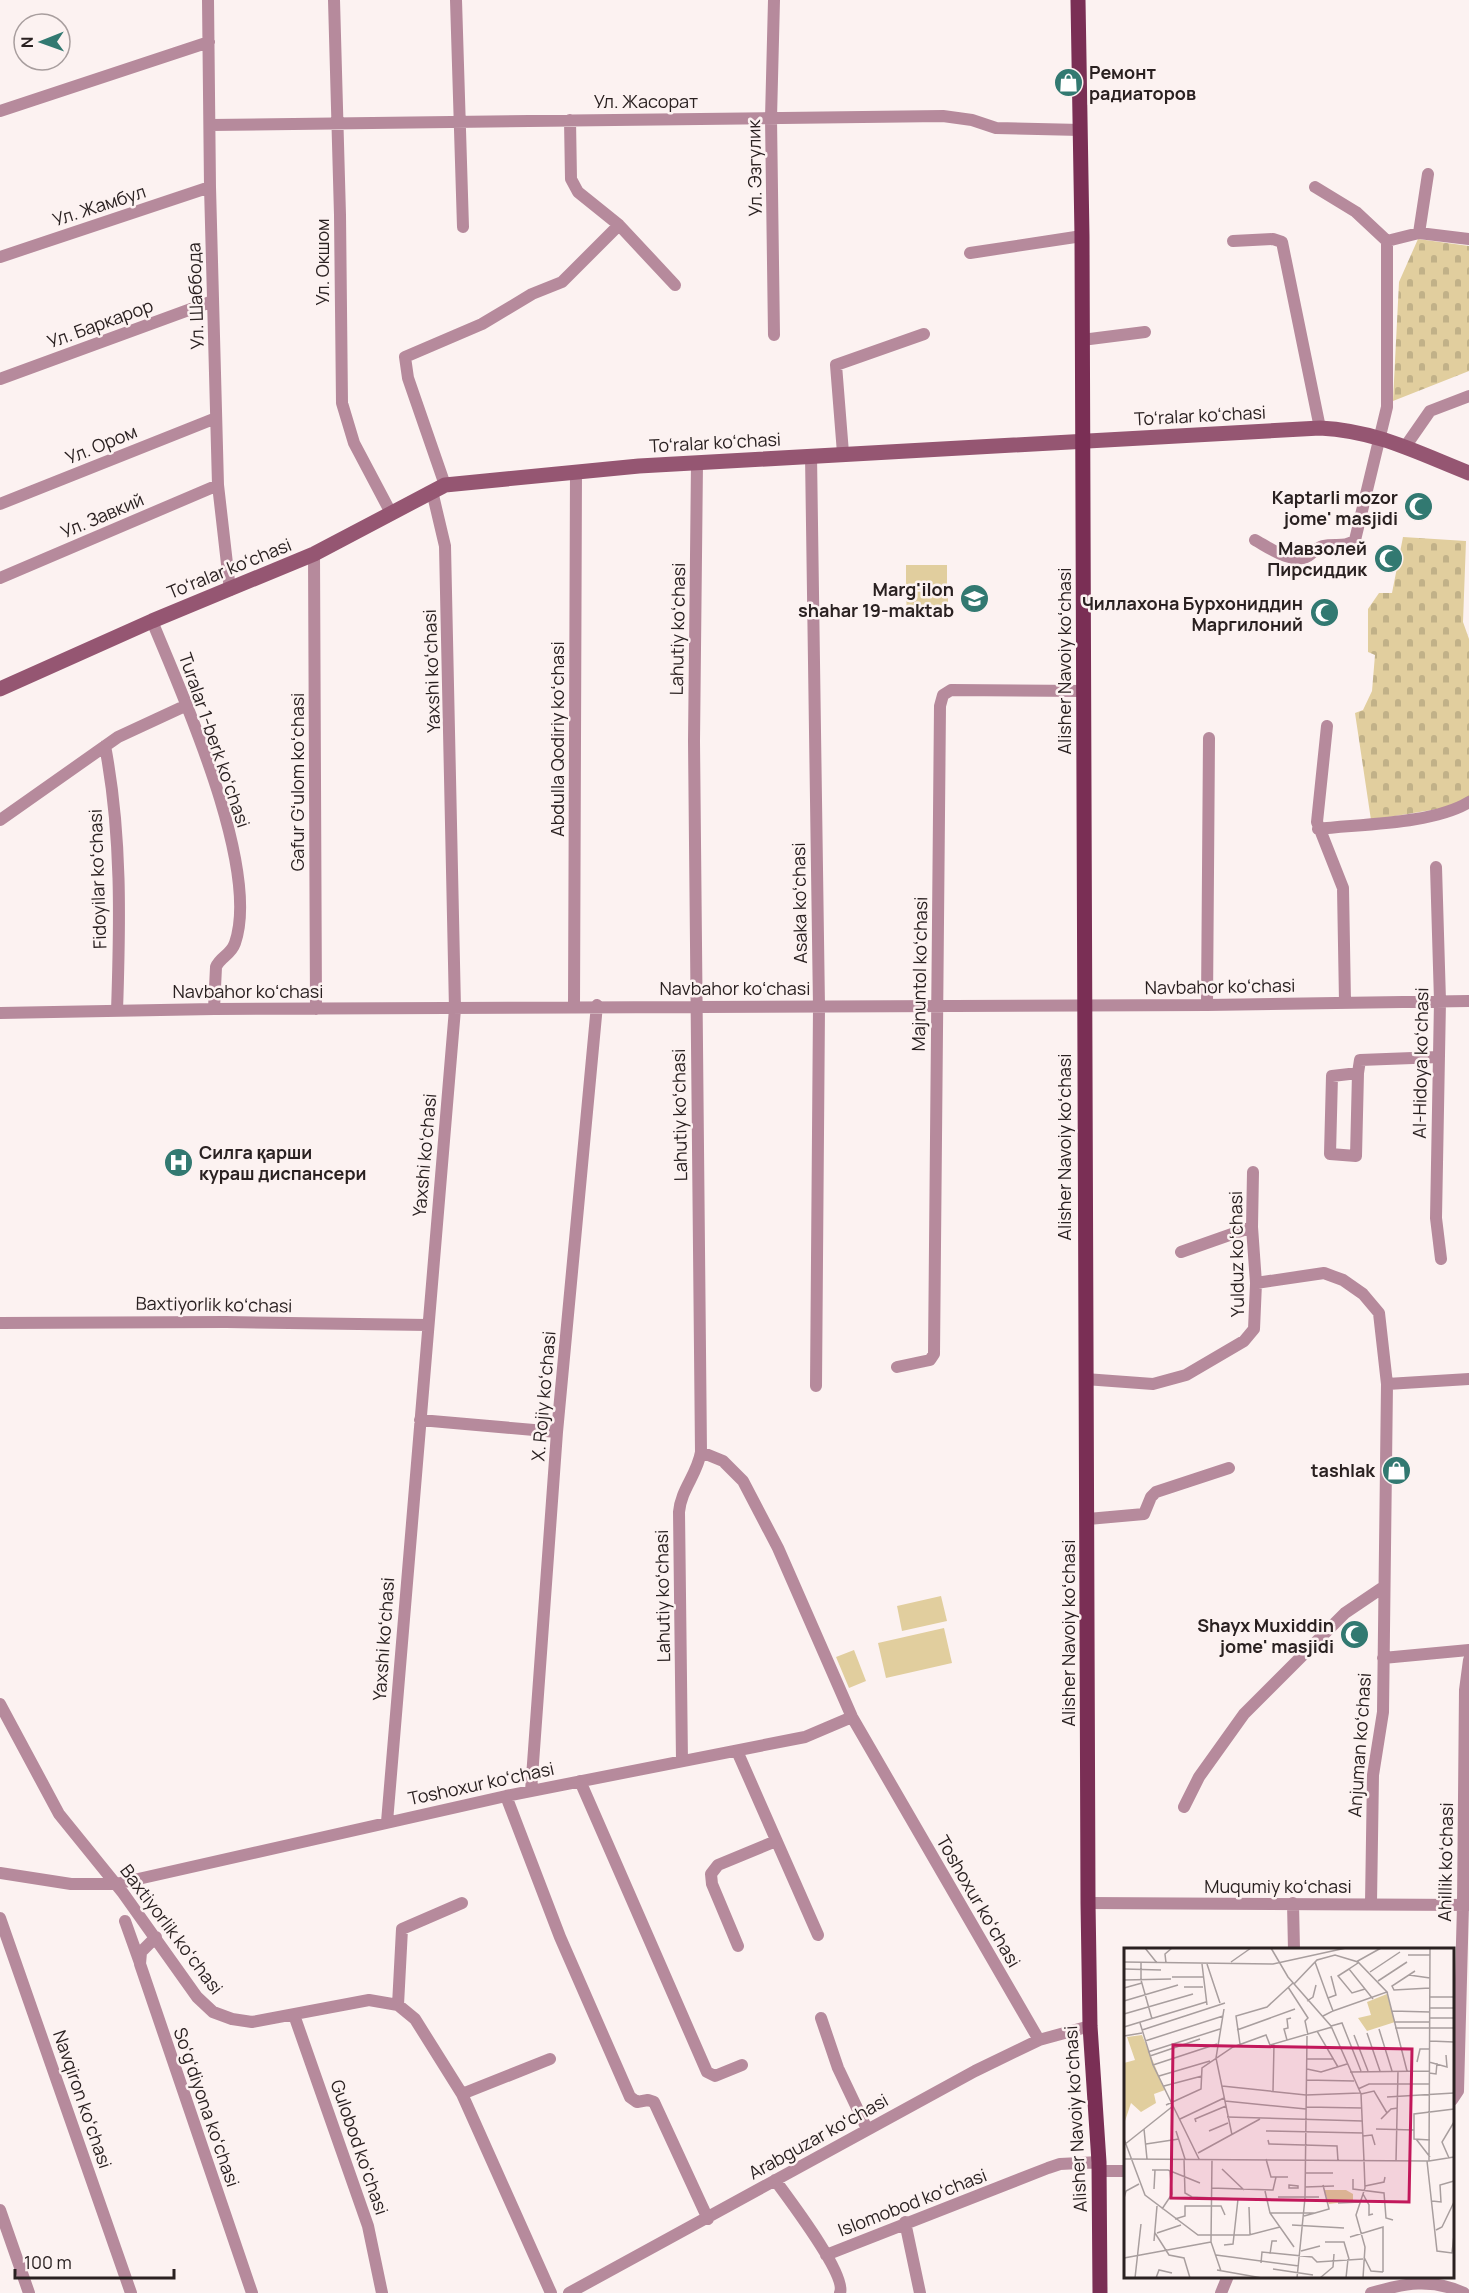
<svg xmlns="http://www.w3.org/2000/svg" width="1469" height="2293" viewBox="0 0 1469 2293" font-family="Manrope,sans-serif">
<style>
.cemetery{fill:url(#cemetery-stones)}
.park{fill:#e1ce9e}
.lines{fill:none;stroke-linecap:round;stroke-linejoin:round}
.street{stroke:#b68a9c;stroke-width:12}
.secondary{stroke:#955672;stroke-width:15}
.primary{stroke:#7a2f55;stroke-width:15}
.labels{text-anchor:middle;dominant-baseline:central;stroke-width:5;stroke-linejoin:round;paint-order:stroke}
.poi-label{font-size:18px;font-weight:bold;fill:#2a2121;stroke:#fcf2f1;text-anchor:end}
.street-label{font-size:18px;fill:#2a2121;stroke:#fcf2f1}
.inset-road{fill:none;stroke:#a89e9e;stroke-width:1.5}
.view{fill:#c2185b;fill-opacity:0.15;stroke:#c2185b;stroke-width:3}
.inset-edge{fill:none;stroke:#2a2121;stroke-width:3}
</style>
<defs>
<pattern id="cemetery-stones" width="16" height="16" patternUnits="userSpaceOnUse" patternTransform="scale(1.5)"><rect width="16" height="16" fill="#e1ce9e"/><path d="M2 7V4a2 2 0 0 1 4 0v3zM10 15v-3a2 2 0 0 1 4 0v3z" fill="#c1b188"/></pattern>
</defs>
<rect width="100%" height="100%" fill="#fcf2f1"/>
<path class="cemetery" d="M1418,239L1469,246V371L1393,401L1399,282Z
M1403,537L1466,541L1463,622L1469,639V798L1450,807L1371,820L1355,713L1363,710L1372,691L1375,655L1368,652V609L1379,593H1392Z"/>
<path class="park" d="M906,565H947V589L906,590Z
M948,591V616H907L906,592Z
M941,1596L947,1621L902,1631L897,1606Z
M944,1628L952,1663L886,1678L878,1643Z
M854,1650L866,1681L849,1688L836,1657Z"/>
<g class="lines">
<path class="street" d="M208,0L210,187L218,485L230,590
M334,0L340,215L342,403L354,443L391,513
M456,0L463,227
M774,0L771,118L774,335
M0,111L209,42
M570,120L571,179L578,192L619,225L675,285
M210,125L943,116L972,120L996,128L1081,130
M1315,187L1356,212L1387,241
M1419,233L1428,174
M1233,241L1273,239L1282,242L1320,428
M970,253L1082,236
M0,257L210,187
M1082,340L1145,332
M0,379L213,301
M1405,447L1430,411L1469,396
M843,453L836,365L924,334
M811,455L819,1007L816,1386
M445,485L408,378L405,357L482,324L532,294L562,282L619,225
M0,504L216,418
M1255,540C1268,547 1292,565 1308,556C1313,553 1316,548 1323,546C1335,543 1345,548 1355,540L1387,407V241L1419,233L1469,239
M314,554L316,1009
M0,578L218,485
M152,621C182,694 261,868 235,943C231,955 220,957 216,967L214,1009
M1327,726L1317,822L1343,888L1345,1002
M105,746C122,834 120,923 117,1011
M0,820L118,737L187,705
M1318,829C1361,824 1433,824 1469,802
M1436,867L1440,1001L1436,1218L1441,1259
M1207,1005L1209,738
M574,1007L576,471
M0,1013L214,1009L1207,1005L1469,1001
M1358,1073L1332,1076L1330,1154L1356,1156L1358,1073L1360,1060L1439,1057
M1181,1252L1252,1227
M1256,1283L1324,1273L1343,1280L1363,1294L1379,1313L1387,1384L1383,1712L1373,1775L1371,1903
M0,1323L226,1322L428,1325
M897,1367L930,1360L934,1354L940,706L943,695L951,690L1084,691
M1085,1379L1153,1384L1186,1375L1244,1341L1254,1329L1256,1283L1252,1227L1253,1172
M1387,1384L1469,1379
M420,1420L557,1432
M701,1452L723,1461L743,1481L778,1548L852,1717L1039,2040
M1088,1519L1144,1514L1151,1497L1156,1492L1229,1468
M1383,1658L1469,1650
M0,1704L59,1814L123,1893L197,1997L213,2012L232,2019L252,2022L369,2000L398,2005L415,2019L462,2094L551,2293
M737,1751L818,1935
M682,1761L679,1512C681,1489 697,1475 701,1452L694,741L697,463
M580,1781L707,2072L715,2076L742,2065
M531,1791L557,1432L597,1005
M506,1796L560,1937L630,2097L637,2102L648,2100L654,2102L708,2219
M1184,1807L1199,1777L1244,1714L1345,1613L1382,1588
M387,1822L455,1009L445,546L432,491
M0,1873L71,1884H116L506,1796L805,1737L852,1717
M1088,1903L1469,1905
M1293,1903L1294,1950
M0,1918L131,2293
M125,1921L140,1963
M156,1937L141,1952L140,1964L252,2293
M738,1946L712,1884L711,1874L718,1865L776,1841
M398,2005L402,1929L462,1903
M294,2015L368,2226L382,2293
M821,2018L838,2068L867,2129
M462,2094L550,2059
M1452,2100L1458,2091L1463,1905L1465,1690L1469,1660
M1099,2171H1126
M775,2180C788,2198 847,2275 840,2293
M0,2210L29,2293
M905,2222L920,2293
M826,2255L1048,2168L1060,2164L1099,2162
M569,2293L975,2071L1039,2040L1090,2026
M1221,2293L1228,2276
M1371,2293C1405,2283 1431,2278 1464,2293"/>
<path class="secondary" d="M0,689L152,621L314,554L445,485L639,466L1320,428C1377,431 1416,452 1469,473"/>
<path class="primary" d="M1078,0L1082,236L1088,1903L1090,2026L1099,2162L1100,2293"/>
</g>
<defs>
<symbol id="shop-disc" viewBox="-11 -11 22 22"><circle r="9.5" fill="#327971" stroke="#fcf2f1"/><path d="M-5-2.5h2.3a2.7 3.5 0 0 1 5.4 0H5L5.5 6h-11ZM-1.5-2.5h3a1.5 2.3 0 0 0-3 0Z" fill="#fff"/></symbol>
<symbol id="mosque-disc" viewBox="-11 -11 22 22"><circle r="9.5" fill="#327971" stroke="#fcf2f1"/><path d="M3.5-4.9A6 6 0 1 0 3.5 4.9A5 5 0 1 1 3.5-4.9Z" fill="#fff"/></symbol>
<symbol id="school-disc" viewBox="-11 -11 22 22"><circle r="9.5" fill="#327971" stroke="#fcf2f1"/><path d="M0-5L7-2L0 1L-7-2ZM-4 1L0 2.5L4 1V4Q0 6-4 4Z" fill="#fff"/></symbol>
<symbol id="hospital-disc" viewBox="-11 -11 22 22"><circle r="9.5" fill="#327971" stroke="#fcf2f1"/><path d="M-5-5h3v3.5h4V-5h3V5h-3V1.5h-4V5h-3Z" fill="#fff"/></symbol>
</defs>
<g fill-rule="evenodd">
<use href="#shop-disc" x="1052" y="66" width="33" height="33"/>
<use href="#mosque-disc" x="1402" y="490" width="33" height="33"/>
<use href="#mosque-disc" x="1372" y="542" width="33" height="33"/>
<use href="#school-disc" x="958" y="582" width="33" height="33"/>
<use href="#mosque-disc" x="1308" y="596" width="33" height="33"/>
<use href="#hospital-disc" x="162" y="1146" width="33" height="33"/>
<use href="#shop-disc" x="1380" y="1454" width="33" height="33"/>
<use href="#mosque-disc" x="1338" y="1618" width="33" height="33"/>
</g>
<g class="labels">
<g class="poi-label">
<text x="1089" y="72" text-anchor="start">Ремонт<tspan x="1089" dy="21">радиаторов</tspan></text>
<text x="1398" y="497">Kaptarli mozor<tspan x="1398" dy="21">jome' masjidi</tspan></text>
<text x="1367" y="548">Мавзолей<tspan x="1367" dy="21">Пирсиддик</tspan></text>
<text x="954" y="589">Marg'ilon<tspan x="954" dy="21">shahar 19-maktab</tspan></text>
<text x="1303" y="603">Чиллахона Бурхониддин<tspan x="1303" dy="21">Маргилоний</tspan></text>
<text x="199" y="1152" text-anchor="start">Силга қарши<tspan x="199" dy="21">кураш диспансери</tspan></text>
<text x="1375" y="1470">tashlak</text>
<text x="1334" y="1625">Shayx Muxiddin<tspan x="1334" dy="21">jome' masjidi</tspan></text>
</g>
<g class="street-label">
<text x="646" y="101">Ул. Жасорат</text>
<text transform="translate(754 168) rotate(-91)">Ул. Эзгулик</text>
<text transform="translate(99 205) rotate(-18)">Ул. Жамбул</text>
<text transform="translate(322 262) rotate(-90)">Ул. Окшом</text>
<text transform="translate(195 296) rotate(-92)">Ул. Шаббода</text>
<text transform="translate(100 323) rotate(-20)">Ул. Баркарор</text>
<text transform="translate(1200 415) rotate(-3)">Toʻralar koʻchasi</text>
<text transform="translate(715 442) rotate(-3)">Toʻralar koʻchasi</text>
<text transform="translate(101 444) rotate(-22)">Ул. Ором</text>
<text transform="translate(102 515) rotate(-23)">Ул. Завкий</text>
<text transform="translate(229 568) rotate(-22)">Toʻralar koʻchasi</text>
<text transform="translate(677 629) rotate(-89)">Lahutiy koʻchasi</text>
<text transform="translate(1064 661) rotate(-90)">Alisher Navoiy koʻchasi</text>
<text transform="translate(431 671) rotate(-92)">Yaxshi koʻchasi</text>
<text transform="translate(557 739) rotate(-90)">Abdulla Qodiriy koʻchasi</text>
<text transform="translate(215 740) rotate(71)">Turalar 1-berk koʻchasi</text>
<text transform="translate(297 782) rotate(-90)">Gafur Gʻulom koʻchasi</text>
<text transform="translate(97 879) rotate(-92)">Fidoyilar koʻchasi</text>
<text transform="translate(799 903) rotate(-91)">Asaka koʻchasi</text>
<text transform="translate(919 974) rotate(-89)">Majnuntol koʻchasi</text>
<text transform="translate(1220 986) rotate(-1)">Navbahor koʻchasi</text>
<text x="735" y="988">Navbahor koʻchasi</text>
<text x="248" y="991">Navbahor koʻchasi</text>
<text transform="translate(1420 1063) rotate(-89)">Al-Hidoya koʻchasi</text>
<text transform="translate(679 1115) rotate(-91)">Lahutiy koʻchasi</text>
<text transform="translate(1064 1147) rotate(-90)">Alisher Navoiy koʻchasi</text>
<text transform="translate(424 1155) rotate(-85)">Yaxshi koʻchasi</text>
<text transform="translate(1236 1254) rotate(-91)">Yulduz koʻchasi</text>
<text transform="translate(214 1304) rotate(1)">Baxtiyorlik koʻchasi</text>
<text transform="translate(543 1396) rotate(-85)">X. Rojiy koʻchasi</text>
<text transform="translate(662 1596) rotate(-91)">Lahutiy koʻchasi</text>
<text transform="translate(1068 1633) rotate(-90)">Alisher Navoiy koʻchasi</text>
<text transform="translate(383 1639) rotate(-86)">Yaxshi koʻchasi</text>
<text transform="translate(1359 1745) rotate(-86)">Anjuman koʻchasi</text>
<text transform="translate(481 1783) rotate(-12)">Toshoxur koʻchasi</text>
<text transform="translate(1445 1862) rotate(-89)">Ahillik koʻchasi</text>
<text x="1278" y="1886">Muqumiy koʻchasi</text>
<text transform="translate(979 1901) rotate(60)">Toshoxur koʻchasi</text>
<text transform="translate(172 1929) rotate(53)">Baxtiyorlik koʻchasi</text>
<text transform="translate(83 2099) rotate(71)">Navqiron koʻchasi</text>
<text transform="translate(207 2107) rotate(71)">Soʻgʻdiyona koʻchasi</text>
<text transform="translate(1075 2119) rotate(-93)">Alisher Navoiy koʻchasi</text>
<text transform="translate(818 2136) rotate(-29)">Arabguzar koʻchasi</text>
<text transform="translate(360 2147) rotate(71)">Gulobod koʻchasi</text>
<text transform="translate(912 2202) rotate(-21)">Islomobod koʻchasi</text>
</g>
</g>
<g transform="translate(1124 1948)">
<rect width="330" height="330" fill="#fcf2f1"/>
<path d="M263,46L271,74L243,83L234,70L247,67L243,54ZM18,87L41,142L30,146L32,155L17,164L7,155L0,176V115L11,112L3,89ZM200,242H222L229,246V253L205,256Z" fill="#e1ce9e"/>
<path class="inset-road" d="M21,0L33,15M147,0L164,29L207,78L237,146L240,213M284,7H306M0,14L149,16L222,0M107,14L127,0M191,14L204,50L212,47L207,28M232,14L257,0M17,15V32L28,71M42,15L41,6L48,0M234,15L225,21L249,51M78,16L83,57M83,16L96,55M0,21L37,22M225,21L214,28L228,45L241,41M291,23L268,38L270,42L306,40M246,24L276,4M285,27L306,30M48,29H79M0,32L47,31M254,33L283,14M170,36L193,12L211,7L234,14L263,44L209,63M60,39H79M164,39L184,70L181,73L184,87M0,40L18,35M263,44L283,123M306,49H330M0,53L54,37M183,53L189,49L192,37M306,60H330M100,61L92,110L108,187M268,63L306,64M0,66L69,46M199,68L209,63L204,50M306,70H330M270,74H306M16,75L29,117L75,211M207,78L218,75L237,123M0,79L82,54M271,80H330M255,81L268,123M18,82L101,55M113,82L171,61M193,83L214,119M243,85L256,123M230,87L244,123M0,88L18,85M163,92L160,81L164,80L163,71L167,70M21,93L99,68M306,93L330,94M116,96L112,68L143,59L169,35M24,104L96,81M26,108L76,91M182,111H210M293,114L296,101H306M305,114L323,119L322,107M29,117L93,96M183,121L197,124L223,116M226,124L305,123M305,125L312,126L313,115M35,128L86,113M182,132L230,133M40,138L78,128M98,138L182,147L236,145M234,141L245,136H305M149,143L150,96M237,146L250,143L263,165M263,149L330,145M101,153L182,161M42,157L77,141L78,120L109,99L142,87L146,97L208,79M182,159L238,160M103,169L238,173M56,171L100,150M257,171L267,161L274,160M72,174L71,171L102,158M20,181L23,211M252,181L290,182M52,183L61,211M85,183L104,175M142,183L239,185M239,188L248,187L251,197M0,191L21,247L74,287H125L156,279M292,191L306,209M144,192L145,196L213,198L214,213M306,192L290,191V166L330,161M22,196L55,191M0,197L49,158M74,205L136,171M325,210L318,194L330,174M0,211L305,213L330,209M60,211L61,245L68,249L114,251M88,211L87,294L97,323M142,211L147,229H164M272,213L274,123M303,213L313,303L328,305L330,287M305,213L306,0M98,221L120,242M28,222H44L76,235M181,225H209M229,231V241L260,245L262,270L269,272M165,237L174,238V240H165ZM241,238L260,234L261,229M181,239L210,238M87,240L149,242L152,229M30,241L31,222M141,243L146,265L170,299M239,246L245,257V267L249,266M154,249H195M0,250L2,243L15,236M308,253L317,254L316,237L330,233M214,255L236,254M125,259L126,286M38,261L48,246L46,223M146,265H191L180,268M191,265L205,261L199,237M51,271L61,268V258H97L101,267M168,277L220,280M312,282L318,279L330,254M31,285L45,307L60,310L66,330M33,285L57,277M226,289L259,279V324M30,293L33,258M201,294H220L225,311M100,297L109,296L114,251M177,303L196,298M146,306L148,293H153M92,307L175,318M240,309L247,323L259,324M0,310L87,294M137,315L138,304L188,309L193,314L239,311M149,321L189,327M93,322L138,330M11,330L17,276M32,330L35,322L48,325M173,330L181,250L183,88M196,330L209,319L210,306M222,330L224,311M239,330L241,299L232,267L241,240L240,213"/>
<path class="view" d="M49,97L288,101L285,254L47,250Z"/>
<rect width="330" height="330" class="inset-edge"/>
</g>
<g transform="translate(42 42) rotate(269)"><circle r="28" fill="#fcf2f1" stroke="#a89e9e" stroke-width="1.5"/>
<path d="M0-4.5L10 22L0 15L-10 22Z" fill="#327971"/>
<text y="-9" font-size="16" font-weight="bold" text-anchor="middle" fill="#2a2121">N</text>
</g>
<path d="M15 2269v9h159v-9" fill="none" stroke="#2a2121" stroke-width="3"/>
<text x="24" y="2269" font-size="18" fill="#2a2121" stroke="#fcf2f1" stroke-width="4.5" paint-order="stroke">100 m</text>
</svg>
